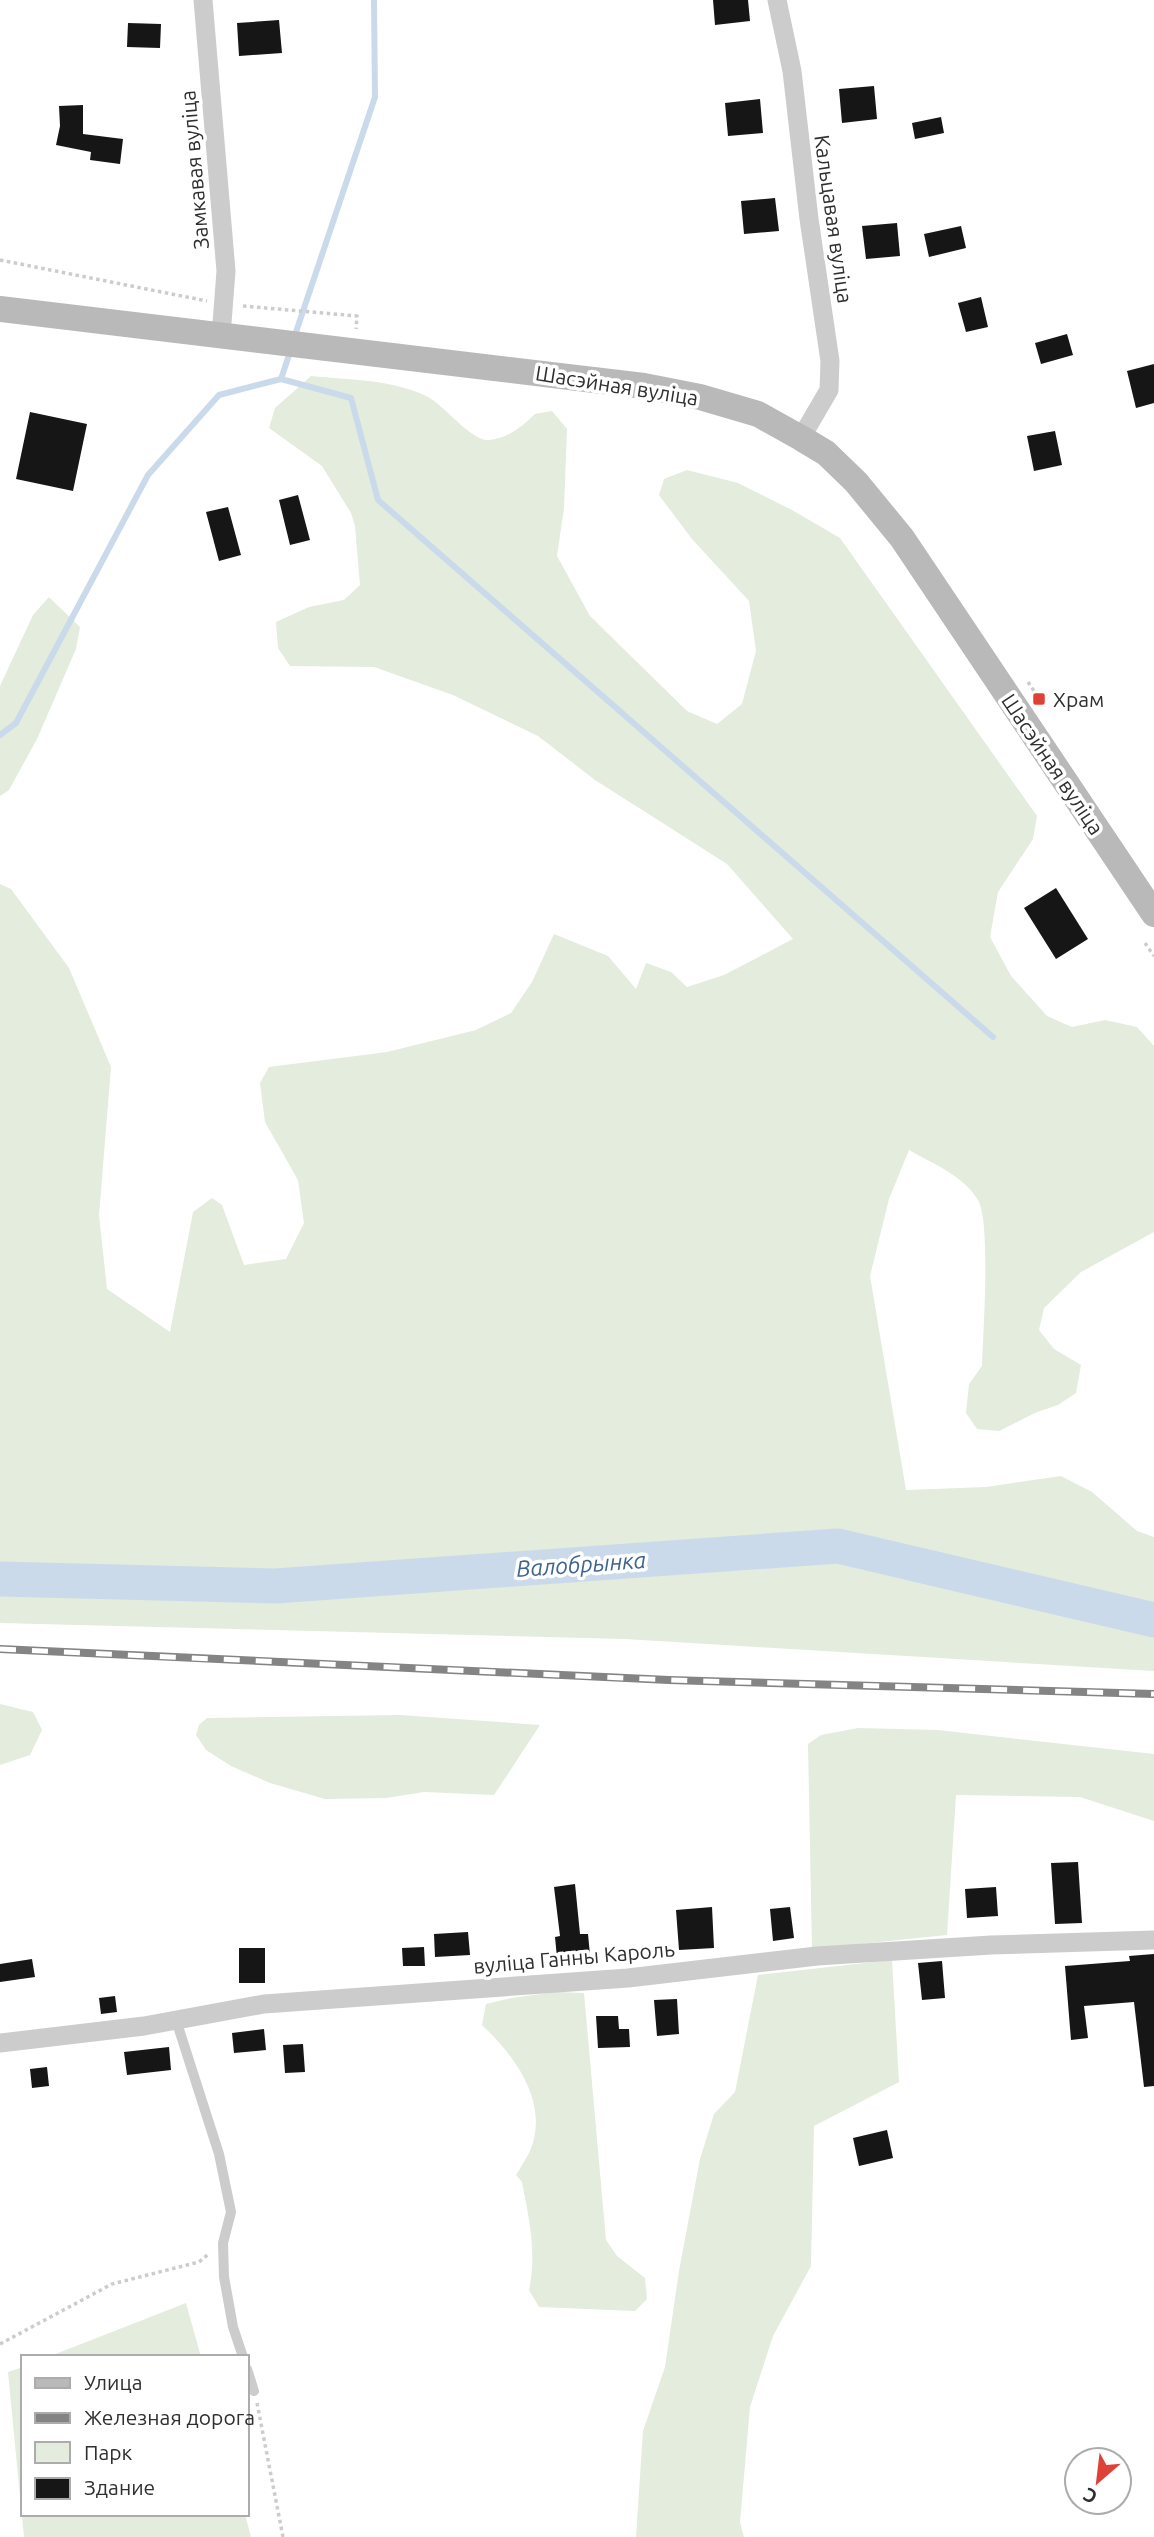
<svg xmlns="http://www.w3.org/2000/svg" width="1154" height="2537" viewBox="0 0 1154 2537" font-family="Ubuntu,sans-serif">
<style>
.green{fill:#e3ecdd}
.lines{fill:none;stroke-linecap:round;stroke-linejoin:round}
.stream{stroke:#cadaeb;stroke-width:6}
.river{stroke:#cadaeb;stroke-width:35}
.building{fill:#161616}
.path{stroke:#ccc;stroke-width:3.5;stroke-dasharray:3.5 3.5;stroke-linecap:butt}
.lane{stroke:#ccc;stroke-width:10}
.street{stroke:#ccc;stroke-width:19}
.secondary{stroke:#b9b9b9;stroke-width:26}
.rail-casing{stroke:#848484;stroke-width:8}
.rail{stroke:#fff;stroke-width:5;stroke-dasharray:16;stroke-linecap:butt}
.poi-dot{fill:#e04137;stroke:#fff;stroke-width:2.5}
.labels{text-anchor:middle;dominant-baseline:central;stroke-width:7;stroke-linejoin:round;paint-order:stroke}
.street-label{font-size:21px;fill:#2f2f2f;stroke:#fff}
.poi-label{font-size:21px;fill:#2f2f2f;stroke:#fff;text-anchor:start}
.water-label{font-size:23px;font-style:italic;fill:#3f658f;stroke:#fff}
</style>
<rect width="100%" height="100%" fill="#fff"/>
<path class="green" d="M311,376C350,380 392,379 428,397C445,406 472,442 489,440C507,439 523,426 535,414L552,411L567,429L564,508L557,556L590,616L687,711L717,724L742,704L756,651L749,601L692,539L659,495L664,479L687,470L738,483L792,510L840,538L1037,816L1033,839L998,892L990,937L1011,976L1047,1016L1072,1027L1105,1020L1137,1027L1154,1046V1232L1081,1272L1044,1308L1039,1330L1054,1349L1081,1365L1076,1393L1058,1405L1037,1412L999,1431L977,1429L966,1413L969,1384L982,1366C983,1335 991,1222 978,1200C964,1176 932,1163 909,1150L889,1199L870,1276L906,1490L986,1487L1061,1476L1092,1492L1137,1531L1154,1537V1671L625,1639L0,1623V884L11,889L69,968L111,1067L99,1215L107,1289L170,1332L193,1212L212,1198L222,1205L244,1265L286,1259L304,1223L298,1180L265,1122L260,1083L269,1067L387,1052L476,1030L511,1013L532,982L554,934L608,956L636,989L646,963L671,972L687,987L724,975L793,939L727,864L595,780L538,736L453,695L374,667L290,666L278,648L276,622L309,607L344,600L360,585L355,526L351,513L322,466L269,428L275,408Z
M49,597L80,627L76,649L37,739L9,790L0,796V686L33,615Z
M0,1704L33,1712L42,1730L30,1755L0,1765Z
M400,1715L540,1725L494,1795L424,1792L386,1798L325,1799L270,1783L231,1766L206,1750L196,1735L199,1725L207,1718Z
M858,1728L938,1730L1154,1754V1821L1080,1797L956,1795L947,1935L812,1949L808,1744L821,1735Z
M892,1960L899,2082L814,2126L811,2266L773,2336L750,2407L740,2522L744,2537H636L643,2431L665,2367L679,2271L700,2159L714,2114L735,2092L758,1975Z
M556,1992L584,1993L606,2240L617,2256L645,2278L647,2299L635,2311L539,2307L529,2290C537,2253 529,2218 522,2182L516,2175C521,2167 526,2159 530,2151C550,2103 515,2056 482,2025L486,2004L511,1998Z
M186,2303L201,2357H48Z
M23,2367V2514H245L251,2537H24L8,2372Z"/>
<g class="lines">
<path class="stream" d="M294,338L375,97L374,0
M281,379L351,398L378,500L993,1037
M0,735L16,723L148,475L219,395L281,379L291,349"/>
<path class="river" d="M0,1579L275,1586L838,1546L1154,1620"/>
</g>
<path class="building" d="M713,0H748L750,21L715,25Z
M279,20L282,53L239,56L237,23Z
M128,23L161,24L160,48L127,47Z
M874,86L877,119L842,123L839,89Z
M760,99L763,133L728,136L725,103Z
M83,105V134L123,139L120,164L90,160L91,152L56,145L60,126L59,106Z
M941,117L944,133L915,139L912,123Z
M775,198L779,231L744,234L741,201Z
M897,223L900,256L866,259L862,226Z
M961,226L966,248L929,257L924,234Z
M981,297L988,327L966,332L958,303Z
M1067,334L1073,355L1041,364L1035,343Z
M1154,364V403L1136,408L1127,371Z
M30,412L87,424L73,491L16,479Z
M1055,431L1062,465L1034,471L1027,436Z
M298,495L310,540L290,545L279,500Z
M228,507L241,555L219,561L206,512Z
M1056,888L1088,939L1056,959L1024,908Z
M1078,1862L1082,1923L1055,1924L1051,1863Z
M575,1884L580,1934H588L590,1955L557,1958L555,1937L560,1936L554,1887Z
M996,1887L998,1916L967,1918L965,1889Z
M712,1907L714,1948L679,1950L676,1910Z
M790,1907L794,1938L773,1941L770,1909Z
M468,1932L470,1955L435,1957L434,1934Z
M424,1947L425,1966H403L402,1948Z
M239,1948H265V1983H239Z
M1154,1954V2086L1144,2087L1134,2002L1084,2006L1088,2038L1071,2040L1065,1966L1130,1961L1129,1956Z
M32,1959L35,1977L0,1982V1964Z
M942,1961L945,1998L922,2000L918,1963Z
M115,1996L117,2012L101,2014L99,1998Z
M677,1999L679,2034L657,2036L654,2000Z
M596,2016H618L619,2029H629L630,2047L598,2048Z
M264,2029L266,2050L234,2053L232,2033Z
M303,2044L305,2072L285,2073L283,2045Z
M169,2047L171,2070L127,2075L124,2052Z
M47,2067L49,2086L32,2088L30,2069Z
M887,2130L893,2158L859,2166L853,2138Z"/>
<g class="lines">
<path class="path" d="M0,260L207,301
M243,306L357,316L356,329
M1028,682L1034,691
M1145,943L1154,956
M0,2344L112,2284L199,2262L210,2253
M257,2403L283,2537"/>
<path class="lane" d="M176,2020L219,2154L231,2212L223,2243L224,2277L233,2327L243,2357
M247,2369L254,2391"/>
<path class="street" d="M203,0L226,271L221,336
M777,0L792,71L809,219L830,361L829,390L801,438
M0,2043L144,2026L264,2004L628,1978L817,1956L991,1945L1154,1940"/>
<path class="secondary" d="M0,309L644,386L700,397L758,414L801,438L826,453L856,482L902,538L1154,914"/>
<defs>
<path id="rail" d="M0,1649L669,1680L1154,1694"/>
</defs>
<use href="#rail" class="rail-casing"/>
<use href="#rail" class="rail"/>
</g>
<rect class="poi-dot" x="1032" y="692" width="14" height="14" rx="3.5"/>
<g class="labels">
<g class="street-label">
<text transform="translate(194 170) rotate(-95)">Замкавая вуліца</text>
<text transform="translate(834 219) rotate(82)">Кальцавая вуліца</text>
<text transform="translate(617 385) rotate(9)">Шасэйная вуліца</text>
<text transform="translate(1053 764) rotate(56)">Шасэйная вуліца</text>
<text transform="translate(574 1957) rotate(-5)">вуліца Ганны Кароль</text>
</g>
<g class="poi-label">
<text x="1053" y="699">Храм</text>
</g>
<g class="water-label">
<text transform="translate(581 1564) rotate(-4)">Валобрынка</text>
</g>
</g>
<rect x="21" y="2355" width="228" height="161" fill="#ffffff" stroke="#acacac" stroke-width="2"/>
<rect x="35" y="2378" width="35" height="10" fill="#b9b9b9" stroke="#acacac" stroke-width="2"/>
<text x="84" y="2390" font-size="21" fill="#2f2f2f">Улица</text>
<rect x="35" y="2413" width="35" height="10" fill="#848484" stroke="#acacac" stroke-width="2"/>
<text x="84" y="2425" font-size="21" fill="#2f2f2f">Железная дорога</text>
<rect x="35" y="2442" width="35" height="21" fill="#e3ecdd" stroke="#acacac" stroke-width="2"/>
<text x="84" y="2460" font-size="21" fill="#2f2f2f">Парк</text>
<rect x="35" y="2478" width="35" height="21" fill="#161616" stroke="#acacac" stroke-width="2"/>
<text x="84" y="2495" font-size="21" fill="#2f2f2f">Здание</text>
<g transform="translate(1098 2481) rotate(208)"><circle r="33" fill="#ffffff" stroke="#acacac" stroke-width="2"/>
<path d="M0-5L12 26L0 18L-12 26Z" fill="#e04137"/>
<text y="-10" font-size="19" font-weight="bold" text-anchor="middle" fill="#2f2f2f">С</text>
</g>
</svg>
